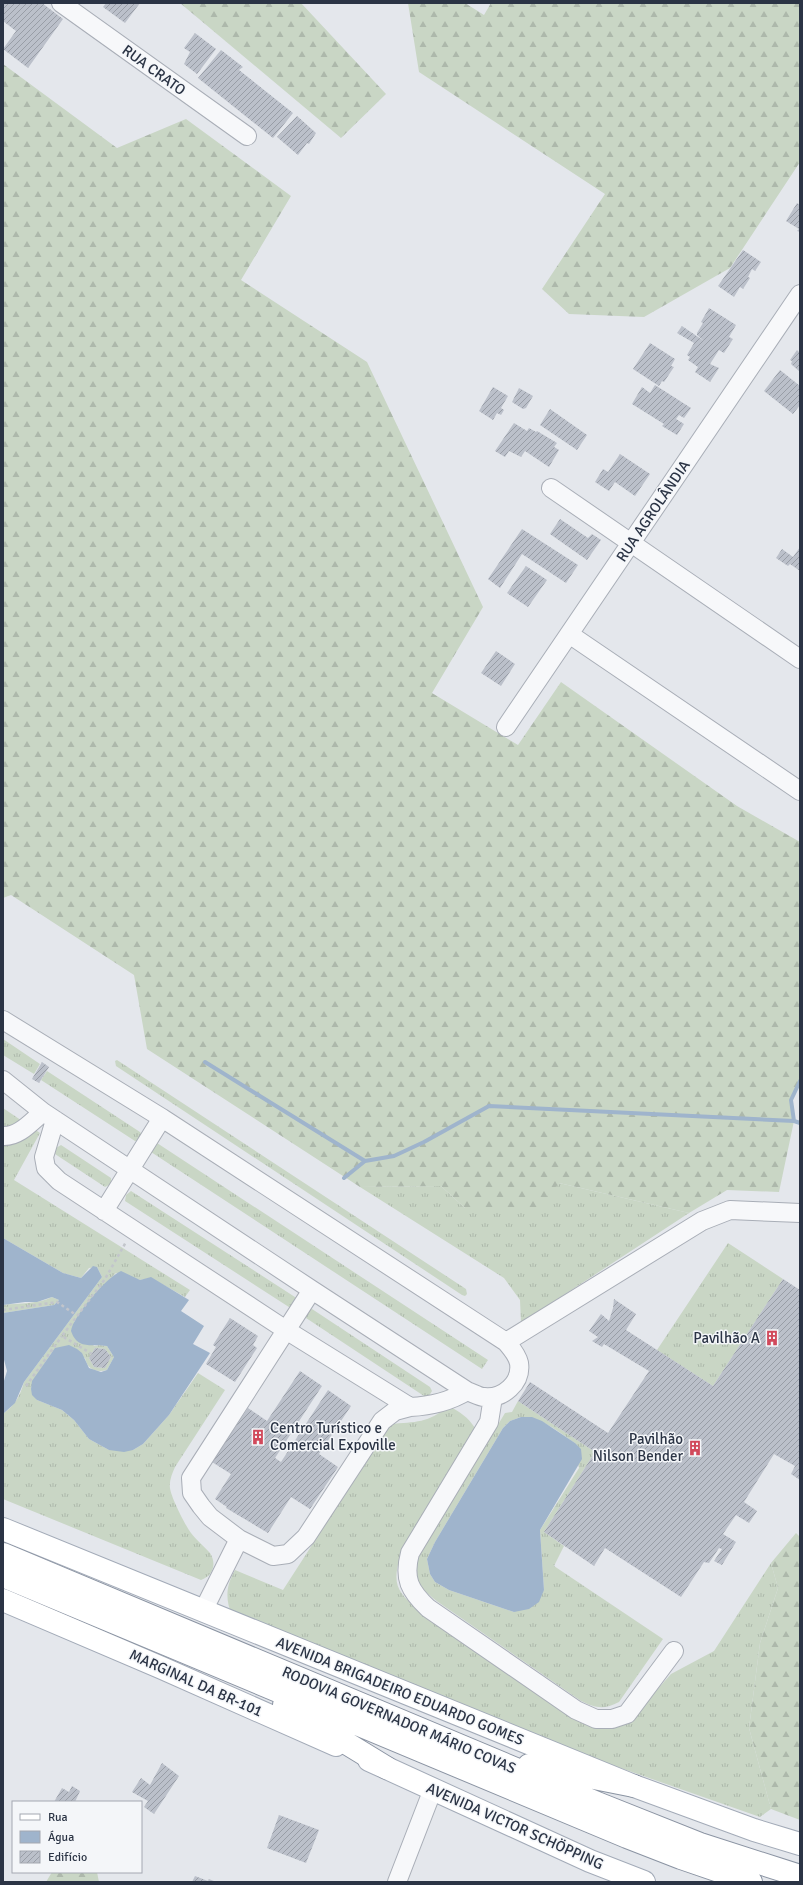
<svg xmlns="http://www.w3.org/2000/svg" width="803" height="1885" viewBox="0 0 803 1885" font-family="Signika,sans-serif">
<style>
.grass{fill:url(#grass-tufts);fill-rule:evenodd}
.forest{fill:url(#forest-firs)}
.water{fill:#9fb4cc}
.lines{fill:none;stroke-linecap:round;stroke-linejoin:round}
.stream{stroke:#9fb4cc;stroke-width:4}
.building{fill:url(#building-hatch)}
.minor-casing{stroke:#a9aeb7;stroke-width:20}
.major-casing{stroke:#a3abb8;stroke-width:24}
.highway-casing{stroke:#8b94a3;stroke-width:24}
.path{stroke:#c2c5cb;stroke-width:2.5;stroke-dasharray:3 3;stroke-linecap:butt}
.minor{stroke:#f7f8fa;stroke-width:18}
.major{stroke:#fff;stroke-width:22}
.highway{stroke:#fff;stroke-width:22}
.labels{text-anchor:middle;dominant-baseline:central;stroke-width:3;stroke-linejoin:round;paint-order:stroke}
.street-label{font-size:15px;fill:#2b3445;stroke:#f4f6f9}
.poi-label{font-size:15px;fill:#2b3445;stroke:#f4f6f9;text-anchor:end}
</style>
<defs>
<pattern id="grass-tufts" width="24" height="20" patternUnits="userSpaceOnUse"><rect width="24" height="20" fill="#c9d6c5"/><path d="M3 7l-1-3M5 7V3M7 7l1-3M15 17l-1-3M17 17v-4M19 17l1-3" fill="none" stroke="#adb8ab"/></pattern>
<pattern id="forest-firs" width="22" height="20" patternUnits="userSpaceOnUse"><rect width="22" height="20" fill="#c9d6c5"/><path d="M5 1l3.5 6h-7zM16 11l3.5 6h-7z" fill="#adb8ab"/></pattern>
<pattern id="building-hatch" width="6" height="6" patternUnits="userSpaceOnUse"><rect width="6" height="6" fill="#bbc0ca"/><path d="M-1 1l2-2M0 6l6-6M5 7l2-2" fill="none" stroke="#989da6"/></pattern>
</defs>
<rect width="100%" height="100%" fill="#e4e7ec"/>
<path class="grass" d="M3,1039L40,1064L34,1074L3,1055Z
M117,1060L466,1289L467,1294L465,1296L462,1295L116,1066L115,1061Z
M47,1071L140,1132L142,1135L139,1141H135L41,1080Z
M3,1108L40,1133L14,1180L190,1290L185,1297L151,1278L140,1280L116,1273L94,1296L74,1322L94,1346L100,1345L107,1346L114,1357L107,1370C96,1373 87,1369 85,1358L52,1352L33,1381L31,1389L37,1400L62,1410L74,1420L89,1439L109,1450H133L143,1444L169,1415L198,1373L225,1390L175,1467C172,1474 169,1481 170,1488C171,1497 185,1525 191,1533C196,1540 204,1546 210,1553C217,1564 213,1576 201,1580L3,1499V1414C15,1405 20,1396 24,1382L102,1277L97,1267L89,1268L81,1278L63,1273L3,1238ZM95,1348L105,1349L111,1357L105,1368L94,1367L89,1358Z
M157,1143L488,1360L482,1369L151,1152Z
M61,1145L111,1178V1184L105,1187L55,1154L56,1148Z
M559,1183L689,1213L521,1323L520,1300L504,1278L360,1187L441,1186L465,1208Z
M131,1191L298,1299L292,1309L125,1201L126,1195Z
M728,1243L783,1279L713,1386L657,1350Z
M52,1297L59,1300L54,1305L3,1313V1305C19,1303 39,1304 52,1297Z
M312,1309L430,1387L432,1391L429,1396H424L306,1318V1315L309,1310Z
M518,1401L595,1452L544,1532L564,1546L554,1566L663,1639L619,1702C604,1710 595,1708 581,1701L438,1602C421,1588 413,1583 417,1559L505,1413L512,1412ZM521,1417C542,1417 558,1432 575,1443L579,1468L540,1530L544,1590L514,1612L449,1590L435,1582L430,1574L427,1559L435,1542L503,1428L510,1421Z
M449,1406C460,1412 468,1417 475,1428L400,1557C392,1584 397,1592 419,1610L588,1724L600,1728L616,1727L631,1719L671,1674L714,1651L771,1563L778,1588L760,1643L749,1728L771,1809L760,1817L595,1759L232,1616C225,1598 226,1586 235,1570L283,1590L390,1424C416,1422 428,1423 449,1406Z"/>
<path class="forest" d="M180,3H301L386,94L341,138Z
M408,3H465L484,15L491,3H800V162L730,268L644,317L569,314L542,289L605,194L419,72Z
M3,64L117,148L186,119L291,196L241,280L367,362L483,607L432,693L518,745L561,682L737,806L800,842V1081L791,1100L794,1121L779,1192L727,1190L689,1213L559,1183L537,1208H465L441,1186L360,1187L147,1049L134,975L11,895L3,898Z
M796,1533L800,1537V1820L771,1809L749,1728L760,1643L778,1588L771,1563Z
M52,1872H97L99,1882H46Z"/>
<path class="water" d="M3,1238L63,1273L81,1278L93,1266L97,1267L102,1277L24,1382L15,1403L3,1414V1384L7,1371L3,1356V1313L54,1305L59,1300L52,1297L37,1302H25L3,1305Z
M121,1271L140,1280L151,1277L189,1300L181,1311L204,1326L193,1344L210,1353L169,1415L143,1444L133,1450L124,1452L109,1450L89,1439L74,1420L62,1410L37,1400L32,1395L31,1389L32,1381L55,1348L69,1345L77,1349L82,1353L89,1368L101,1372L107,1370L114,1357L107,1346C92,1343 78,1351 71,1331C73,1316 107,1277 121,1271Z
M521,1417H532L542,1421L575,1443L581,1449L582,1459L540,1530L544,1590L539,1602L529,1609L514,1612L449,1590L435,1582L430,1574L427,1559L435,1542L503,1428L510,1421Z"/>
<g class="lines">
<path class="stream" d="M205,1062L365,1161
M794,1121L791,1100L800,1081
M344,1178L365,1161L394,1156L424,1142L489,1106L794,1121L800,1123"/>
</g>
<path class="building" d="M3,3H42L63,19L28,68L3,49L16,31L3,21Z
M106,3H140L125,23L103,7Z
M195,33L216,49L197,74L184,64L190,52L184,48Z
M221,50L243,67L239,70L293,113L273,138L198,78Z
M297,116L316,133L309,144L307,143L298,155L277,137Z
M797,203L800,205V232L797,231L799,229L786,221Z
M743,250L761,262L755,271L752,269L748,277L750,278L743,289L740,287L734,297L718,286Z
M709,308L736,325L729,337L733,339L724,353L719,350L710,364L719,368L710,382L695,372L698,367L688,360L690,357L687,355L694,343L677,333L682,326L704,341L697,335V333L703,323L701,322Z
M650,343L675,359L671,366L674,367L664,382L662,381L659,386L633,369Z
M797,350L800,353V372L791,364L792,361L790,360Z
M780,370L800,386V405L793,414L764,391Z
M655,385L691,408L684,418L679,415L676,419L684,424L677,435L662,426L664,424L632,404L642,387L650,393Z
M493,387L508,396L501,408L504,410L501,415L497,413L493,420L479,411Z
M519,388L533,396L526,408L523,409L512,402Z
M550,409L587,435L577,450L540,425Z
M514,423L527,431L529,428L536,432L537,431L557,443L554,447L559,450L549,467L525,451L521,457L509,451L505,457L495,451Z
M620,454L650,474L635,496L615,482L609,491L595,482L603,469L608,472Z
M560,519L588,538L592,534L601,540L587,560L550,534Z
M522,529L578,565L566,583L522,554L500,588L488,579Z
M800,547V571L790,564L788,566L776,558L782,549L793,557Z
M526,566L547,580L528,607L507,593Z
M496,651L515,664L501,686L481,673Z
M42,1062L49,1067L39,1083L32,1079Z
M783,1279L800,1290V1480L791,1474L795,1466L774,1454L744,1502L757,1511L749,1523L736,1515L723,1534L736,1542L722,1565L714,1561L722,1549L719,1548L709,1563L704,1562L681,1597L605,1548L594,1566L544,1532L595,1452L518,1401L530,1382L608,1433L649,1371L604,1344L602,1347L592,1341L598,1337L589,1331L601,1314L609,1321L613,1308L614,1299L636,1314L626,1330L713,1386Z
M230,1318L258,1336L253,1345L257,1348L235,1382L206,1364L216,1347L213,1345Z
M95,1348L105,1349L111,1357L105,1368L94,1367L89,1358Z
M300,1371L322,1386L275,1458L281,1462L328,1390L351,1406L319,1454L338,1467L310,1509L291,1497L268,1533L226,1508L227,1507L215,1499L231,1474L212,1462L248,1408L267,1421Z
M162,1763L179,1776L154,1814L144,1807L148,1801L132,1792L141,1778L150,1785Z
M72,1786L80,1791L75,1802H54L62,1788L69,1792Z
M279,1815L319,1830L306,1863L267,1848Z
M195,1876L208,1881L209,1879L216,1882H192Z"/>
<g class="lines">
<defs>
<path id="minor" d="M61,3L247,136
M551,488L800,659
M569,634L800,791
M506,727L800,294
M3,1020L162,1118L506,1342C511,1348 517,1354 519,1363C522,1383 503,1399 484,1397C479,1397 473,1393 467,1391L312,1290L43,1112L3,1080
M55,1120L44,1157L46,1168L59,1181L286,1330L410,1407C431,1406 449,1402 467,1391
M3,1136C19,1137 32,1121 43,1112
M104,1211L162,1118
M312,1290L191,1478L192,1493L201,1506L210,1517L239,1539L273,1556L288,1554L306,1537L382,1421L395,1411L410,1407
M506,1342L702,1221L730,1210L800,1213
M493,1397L489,1422L410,1553C403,1579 410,1591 428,1608L576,1710L596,1719H612L627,1714L674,1651
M203,1611L239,1539
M397,1882L433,1789"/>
<path id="major" d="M3,1529L634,1786L754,1830L800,1844
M3,1600L162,1668L336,1745
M369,1760L590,1861L644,1882"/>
<path id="highway" d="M3,1554L597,1803L700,1844L800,1876
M3,1576L627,1837L681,1858L751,1882
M284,1705L387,1768
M529,1765L634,1786"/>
</defs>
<use href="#minor" class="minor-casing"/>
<use href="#major" class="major-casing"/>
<use href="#highway" class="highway-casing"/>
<path class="path" d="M3,1310L57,1302L76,1315
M92,1354L62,1336L105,1279L126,1242
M26,1386L62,1336"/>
<use href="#minor" class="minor"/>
<use href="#major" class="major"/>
<use href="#highway" class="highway"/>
</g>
<defs>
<symbol id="building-bare" viewBox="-9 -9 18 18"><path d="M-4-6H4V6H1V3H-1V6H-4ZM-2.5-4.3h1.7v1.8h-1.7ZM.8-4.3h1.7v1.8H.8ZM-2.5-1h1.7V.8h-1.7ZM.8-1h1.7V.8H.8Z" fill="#d1495b" stroke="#f4f6f9" stroke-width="2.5" paint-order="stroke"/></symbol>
</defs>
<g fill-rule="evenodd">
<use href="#building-bare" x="761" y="1327" width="22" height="22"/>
<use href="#building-bare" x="247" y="1426" width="22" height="22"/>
<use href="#building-bare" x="684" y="1437" width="22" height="22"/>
</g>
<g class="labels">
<g class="street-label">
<text transform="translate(154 70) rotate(36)">RUA CRATO</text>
<text transform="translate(653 511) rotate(-56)">RUA AGROLÂNDIA</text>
<text transform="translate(196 1683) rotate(24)">MARGINAL DA BR-101</text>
<text transform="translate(400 1691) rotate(22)">AVENIDA BRIGADEIRO EDUARDO GOMES</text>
<text transform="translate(399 1720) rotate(23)">RODOVIA GOVERNADOR MÁRIO COVAS</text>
<text transform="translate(515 1826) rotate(24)">AVENIDA VICTOR SCHÖPPING</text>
</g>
<g class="poi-label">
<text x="760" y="1338">Pavilhão A</text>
<text x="270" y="1428" text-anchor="start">Centro Turístico e<tspan x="270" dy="17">Comercial Expoville</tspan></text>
<text x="683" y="1439">Pavilhão<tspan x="683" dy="17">Nilson Bender</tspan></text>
</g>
</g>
<rect width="803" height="1885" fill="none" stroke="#2b3445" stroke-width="8"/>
<rect x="12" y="1801" width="130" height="72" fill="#f4f6f9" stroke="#a4a8b1"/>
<rect x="20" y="1814" width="20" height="6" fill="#ffffff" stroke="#a4a8b1"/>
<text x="48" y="1821" font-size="12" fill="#2b3445">Rua</text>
<rect x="20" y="1831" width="20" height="12" fill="#9fb4cc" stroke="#a4a8b1"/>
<text x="48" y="1841" font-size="12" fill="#2b3445">Água</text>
<rect x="20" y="1851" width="20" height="12" fill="url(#building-hatch)" stroke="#a4a8b1"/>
<text x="48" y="1861" font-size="12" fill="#2b3445">Edifício</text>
</svg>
